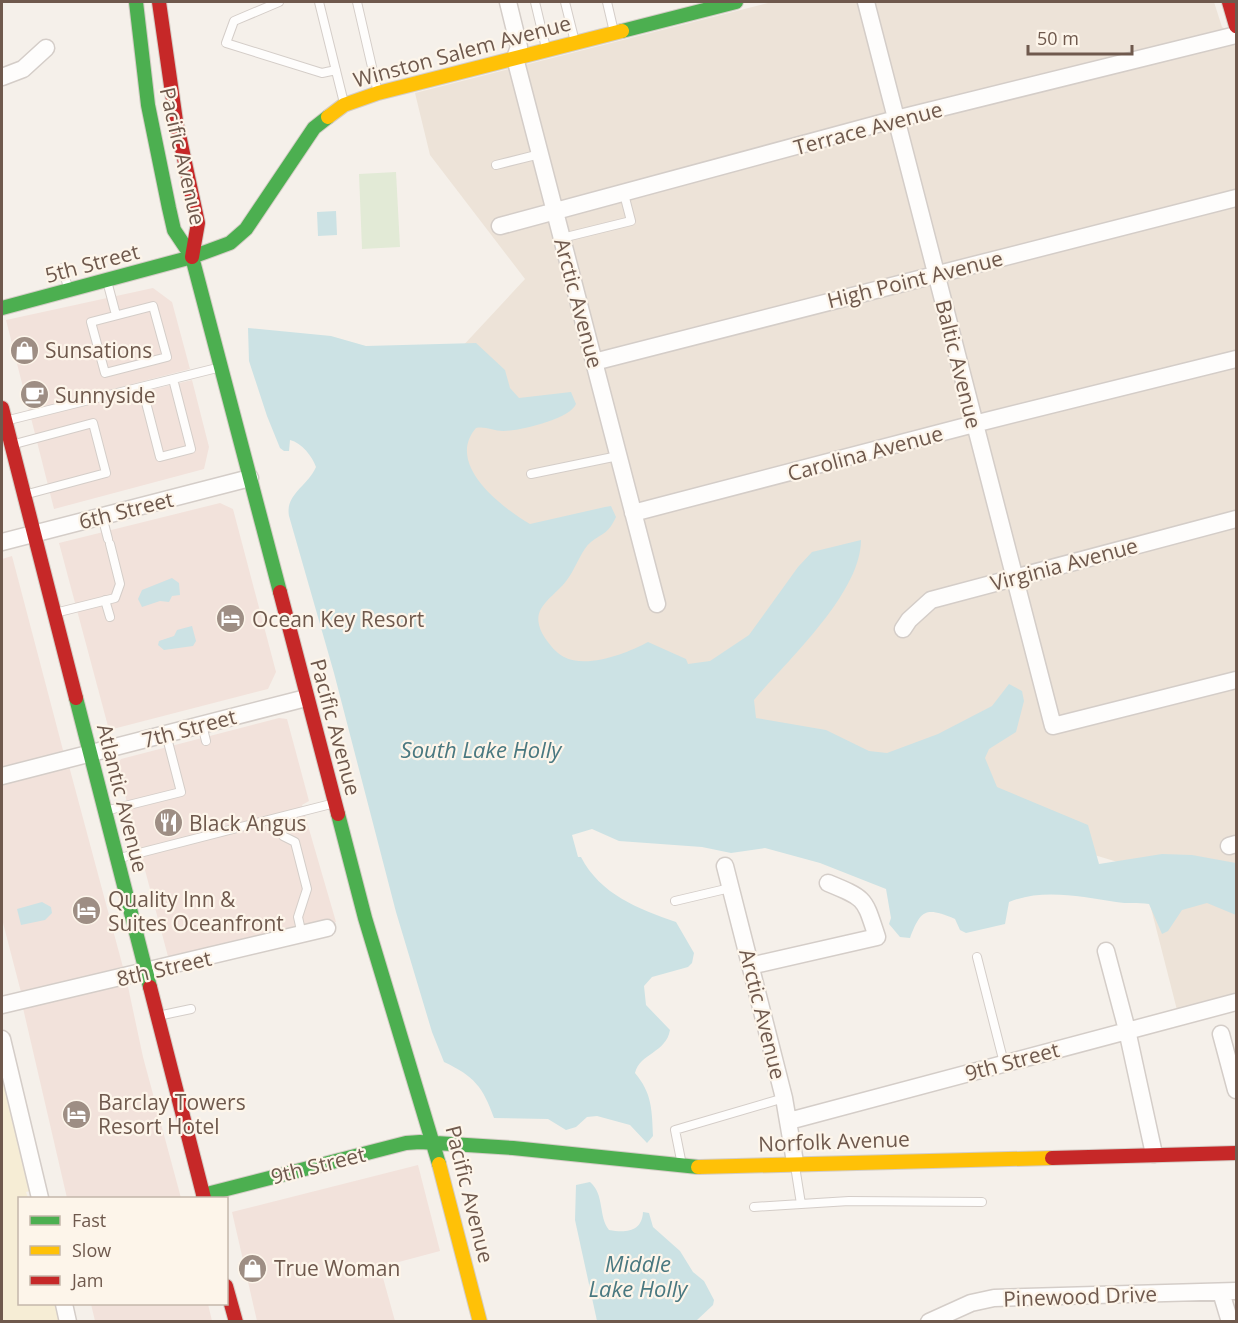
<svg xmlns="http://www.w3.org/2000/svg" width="1238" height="1323" viewBox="0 0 1238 1323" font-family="'Open Sans',sans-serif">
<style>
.residential{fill:#ede3d8}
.commercial{fill:#f2e2db}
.green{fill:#e2ead6}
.sand{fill:#f6edd5}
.water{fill:#cce2e4}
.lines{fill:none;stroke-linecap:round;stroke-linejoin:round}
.lane-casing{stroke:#d4cdc8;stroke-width:10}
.street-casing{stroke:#d4cdc8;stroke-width:19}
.fast-casing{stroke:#d4cdc6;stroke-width:16}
.slow-casing{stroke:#d4cdc6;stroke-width:16}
.jam-casing{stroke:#d4cdc6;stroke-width:16}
.lane{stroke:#fefdfc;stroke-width:8}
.street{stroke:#fefdfc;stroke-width:16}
.fast{stroke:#4caf50;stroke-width:14}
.slow{stroke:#ffc107;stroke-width:14}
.jam{stroke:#c62828;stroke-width:14}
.labels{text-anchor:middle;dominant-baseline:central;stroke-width:4.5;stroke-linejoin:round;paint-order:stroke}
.street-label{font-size:21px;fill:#6f594d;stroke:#fdf5ea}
.poi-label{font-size:21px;fill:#6f594d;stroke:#fdf5ea;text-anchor:start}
.water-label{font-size:22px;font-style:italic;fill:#497880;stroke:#fdf5ea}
</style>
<rect width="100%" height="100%" fill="#f5f0ea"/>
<path class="residential" d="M772,2H1214L1222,27L1236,36V994L1177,1010L1141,869L483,672L419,393L525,279L430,155L415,93Z"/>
<path class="commercial" d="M153,288L172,302L190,369L29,411L6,320Z
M192,380L209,447L204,469L54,509L31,418Z
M220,503L233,509L276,672L268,689L109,730L59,543Z
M12,556L64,754L2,770V559Z
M279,718L287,719L309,801L302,805L336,922L170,964L117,765L121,759Z
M69,766L124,971L22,996L2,919V783Z
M127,982L143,1057L181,1198H67L23,1008Z
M418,1165L440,1251L380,1267L395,1321H257L232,1212Z
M91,1304H208L212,1321H95Z"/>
<path class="green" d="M396,172L400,247L362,249L359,174Z"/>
<path class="sand" d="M2,1072L30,1191L26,1192L28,1198H20V1304H56L60,1321H2Z"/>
<path class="water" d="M336,211L337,235L318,236L317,212Z
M248,328L331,336L366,346L476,343L505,370L510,388L519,398L571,392L576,404C570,419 520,431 503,431C494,431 485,426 476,428C445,464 501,507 530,524L605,507L611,506L616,517C608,534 604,532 591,542C582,549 576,567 569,577C555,599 525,607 545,638C550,645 556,653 564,657C587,669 628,653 648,642L686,659L688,664L710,661L749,635L798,567L812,552L861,540C861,593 788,660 754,700L756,718L826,730L869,751L887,753L938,734L992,706L1009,684L1022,691L1024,701L1016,732L989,749L985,758L997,787L1088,825L1099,864L1162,854L1192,855L1236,863V915L1207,903L1182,910L1168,931L1162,934L1149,904C1138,902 1127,904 1116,902C1082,897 1043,888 1009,902L1005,924L966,933L960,930L955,919C926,907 921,909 910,938L900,937L889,924L891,918L886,889L820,863L765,848L731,853L702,847L619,841L592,829L572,835L578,857H581C600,894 638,909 676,922L694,953L692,963L688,967L652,977L644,986L646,1005L670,1030C666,1053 640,1053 635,1073C652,1093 652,1110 653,1136L647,1143L630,1125L597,1116L587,1117L576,1127L566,1130L548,1119L494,1118C483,1087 474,1076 444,1062L432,1032L396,912L334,673L289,516C285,494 308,486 316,467C312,456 302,443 290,440L289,451H284L280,448L267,416L249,361Z
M172,578L179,583L180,595L172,596L169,602L160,601L142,607L138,599L142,590Z
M192,626L196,641L193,646L164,650L158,645L159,641L174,636L177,630Z
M42,902L51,907L52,913L45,920L21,925L17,909Z
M590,1182C605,1195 598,1216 609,1230C626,1233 642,1232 643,1212L649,1213L653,1227L680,1251L693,1272L704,1281L714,1300L713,1305L696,1321H597L575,1220L576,1185Z"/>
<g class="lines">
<defs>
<path id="lane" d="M279,2L234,21L226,43L322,73L336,70
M319,2L344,103
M357,2L378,93
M535,2L546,48
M565,2L575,42
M607,2L614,32
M496,165L540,154
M562,238L631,221L624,194
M62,268L69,290
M107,281L116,315
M153,306L167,357L105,373L91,322Z
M142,387L160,457L191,449L173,379
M5,421L217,368
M11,445L93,423L106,473L24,495
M531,474L618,456
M102,516L108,539
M105,600L110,617
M55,613L115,598L120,584L110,544
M202,725L206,741
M105,811L181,792L166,734
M278,818L283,836L295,842L307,889L298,917L302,935
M120,858L331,804
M675,901L730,888
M977,957L1004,1063
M158,1016L191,1009
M682,1165L675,1130L784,1098
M795,1166L801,1204L849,1201L982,1202
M754,1207L801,1204"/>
<path id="street" d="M508,2L519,47L515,58L657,604
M866,2L1053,726L1236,680
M2,77L23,69L46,48
M500,226L896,119L1236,35
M594,362L1236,198
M633,513L974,424L1236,359
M2,542L250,478
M903,629L909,620L931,600L1236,519
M2,776L306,698
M1229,846L1236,844
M725,866L784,1098L795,1162
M1106,951L1127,1030L1154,1154
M750,966L877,937C864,898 867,899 828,883
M2,1005L327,928
M1221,1034L1236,1090
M2,1039L40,1198
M789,1121L1236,1002
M1221,1292L1230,1322
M64,1304L68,1322
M929,1322L971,1303L994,1298L1236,1291"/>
<path id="fast" d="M136,2L148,105L169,208L174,230L192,257L280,592
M622,31L736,2
M2,308L192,257L230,243L246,229L314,128L328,117
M76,698L150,987
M338,814L365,918L439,1164
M203,1195L406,1143L420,1142L513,1148L698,1167"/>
<path id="slow" d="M328,117L344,105L378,93L622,31
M439,1164L480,1322
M698,1167L1052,1158"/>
<path id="jam" d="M159,2L176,121L198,223L192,257
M1229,2L1236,26
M2,408L76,698
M280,592L338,814
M150,987L204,1198
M1052,1158L1236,1153
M226,1286L236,1322"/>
</defs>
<use href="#lane" class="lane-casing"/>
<use href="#street" class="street-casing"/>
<use href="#fast" class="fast-casing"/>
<use href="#slow" class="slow-casing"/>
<use href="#jam" class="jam-casing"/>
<use href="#lane" class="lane"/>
<use href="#street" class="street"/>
<use href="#fast" class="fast"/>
<use href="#slow" class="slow"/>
<use href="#jam" class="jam"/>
</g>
<defs>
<symbol id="shop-disc" viewBox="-11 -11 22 22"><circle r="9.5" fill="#9e8e84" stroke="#fdf5ea"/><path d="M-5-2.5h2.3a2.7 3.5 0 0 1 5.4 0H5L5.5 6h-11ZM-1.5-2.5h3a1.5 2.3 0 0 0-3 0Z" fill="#fff"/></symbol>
<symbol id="cafe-disc" viewBox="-11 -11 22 22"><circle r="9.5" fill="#9e8e84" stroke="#fdf5ea"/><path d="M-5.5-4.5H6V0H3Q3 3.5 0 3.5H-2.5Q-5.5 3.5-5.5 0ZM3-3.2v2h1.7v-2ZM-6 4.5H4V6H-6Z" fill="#fff"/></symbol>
<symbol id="hotel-disc" viewBox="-11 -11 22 22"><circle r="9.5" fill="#9e8e84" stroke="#fdf5ea"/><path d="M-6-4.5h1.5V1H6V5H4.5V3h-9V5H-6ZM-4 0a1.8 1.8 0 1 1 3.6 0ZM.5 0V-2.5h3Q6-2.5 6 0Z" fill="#fff"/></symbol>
<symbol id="restaurant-disc" viewBox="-11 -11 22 22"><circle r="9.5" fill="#9e8e84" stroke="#fdf5ea"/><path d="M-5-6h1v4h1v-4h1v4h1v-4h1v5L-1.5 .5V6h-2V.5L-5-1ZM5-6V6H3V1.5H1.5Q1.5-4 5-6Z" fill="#fff"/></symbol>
</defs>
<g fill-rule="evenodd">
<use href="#shop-disc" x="8" y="334" width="33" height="33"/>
<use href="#cafe-disc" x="18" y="378" width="33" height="33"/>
<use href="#hotel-disc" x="214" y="602" width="33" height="33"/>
<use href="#restaurant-disc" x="152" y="806" width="33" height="33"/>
<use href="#hotel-disc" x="70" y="894" width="33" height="33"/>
<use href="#hotel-disc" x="60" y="1098" width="33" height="33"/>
<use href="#shop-disc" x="236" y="1252" width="33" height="33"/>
</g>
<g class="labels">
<g class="street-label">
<text transform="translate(462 51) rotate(-15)">Winston Salem Avenue</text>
<text transform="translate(868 128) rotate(-15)">Terrace Avenue</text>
<text transform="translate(183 156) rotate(77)">Pacific Avenue</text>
<text transform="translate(92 263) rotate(-15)">5th Street</text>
<text transform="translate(915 279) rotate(-14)">High Point Avenue</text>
<text transform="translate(579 303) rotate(75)">Arctic Avenue</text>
<text transform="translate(959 364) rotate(76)">Baltic Avenue</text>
<text transform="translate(865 453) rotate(-15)">Carolina Avenue</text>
<text transform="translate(126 510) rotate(-14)">6th Street</text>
<text transform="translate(1064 564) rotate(-15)">Virginia Avenue</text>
<text transform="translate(336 727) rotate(75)">Pacific Avenue</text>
<text transform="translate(189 728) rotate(-15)">7th Street</text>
<text transform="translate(123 798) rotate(76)">Atlantic Avenue</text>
<text transform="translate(164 968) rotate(-13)">8th Street</text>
<text transform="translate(763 1014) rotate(76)">Arctic Avenue</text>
<text transform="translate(1012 1061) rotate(-15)">9th Street</text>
<text transform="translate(834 1141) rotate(-2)">Norfolk Avenue</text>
<text transform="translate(318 1165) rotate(-14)">9th Street</text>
<text transform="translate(470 1194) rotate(76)">Pacific Avenue</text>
<text transform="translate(1080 1296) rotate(-2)">Pinewood Drive</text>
</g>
<g class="poi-label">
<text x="45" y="350">Sunsations</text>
<text x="55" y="395">Sunnyside</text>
<text x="252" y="619">Ocean Key Resort</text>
<text x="189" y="823">Black Angus</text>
<text x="108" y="899">Quality Inn &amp;<tspan x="108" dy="24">Suites Oceanfront</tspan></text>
<text x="98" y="1102">Barclay Towers<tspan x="98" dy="24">Resort Hotel</tspan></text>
<text x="274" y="1268">True Woman</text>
</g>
<g class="water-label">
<text x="481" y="749">South Lake Holly</text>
<text x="638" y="1263">Middle<tspan x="638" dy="25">Lake Holly</tspan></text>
</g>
</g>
<rect width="1238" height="1323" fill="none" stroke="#6f594d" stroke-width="6"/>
<rect x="18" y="1197" width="210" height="108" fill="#fdf5ea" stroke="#c4b7ab" stroke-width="1.5"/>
<rect x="30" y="1216" width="30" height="9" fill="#4caf50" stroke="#c4b7ab" stroke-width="1.5"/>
<text x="72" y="1227" font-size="18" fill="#6f594d">Fast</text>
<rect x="30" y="1246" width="30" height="9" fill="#ffc107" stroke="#c4b7ab" stroke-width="1.5"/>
<text x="72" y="1257" font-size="18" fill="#6f594d">Slow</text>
<rect x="30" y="1276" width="30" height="9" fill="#c62828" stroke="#c4b7ab" stroke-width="1.5"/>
<text x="72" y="1287" font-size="18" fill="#6f594d">Jam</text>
<path d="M1028 45v9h104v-9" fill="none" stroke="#6f594d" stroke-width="3"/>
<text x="1037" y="45" font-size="18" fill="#6f594d" stroke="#fdf5ea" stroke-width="4.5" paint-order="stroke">50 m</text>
</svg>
